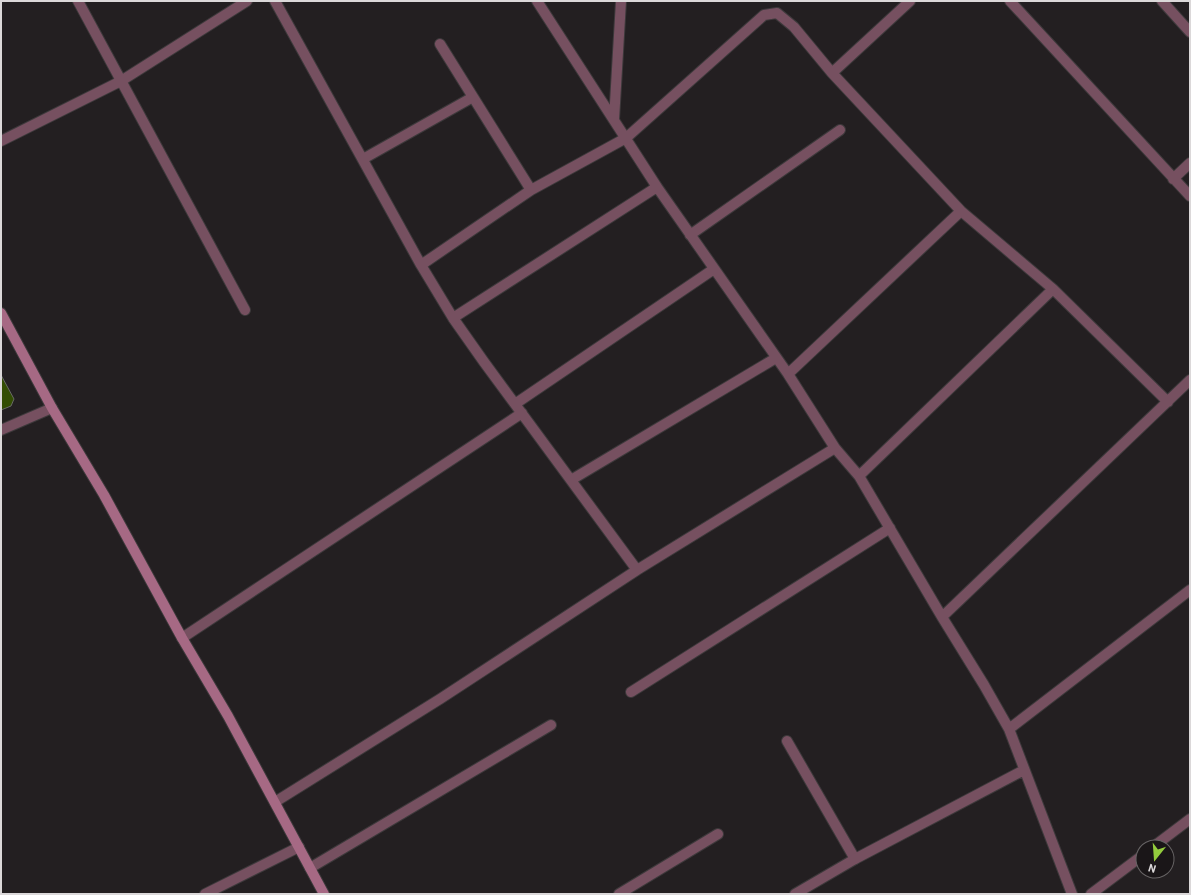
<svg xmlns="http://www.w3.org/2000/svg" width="1191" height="895" viewBox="0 0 1191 895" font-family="Barlow,sans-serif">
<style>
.building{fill:#334d03;stroke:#686a66}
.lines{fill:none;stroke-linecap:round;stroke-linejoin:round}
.lane-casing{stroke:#3d393b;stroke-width:12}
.street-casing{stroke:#3d393b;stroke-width:12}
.secondary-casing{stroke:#3d393b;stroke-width:12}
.lane{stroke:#765060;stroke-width:10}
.street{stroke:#765060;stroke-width:10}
.secondary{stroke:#a66984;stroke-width:10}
</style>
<rect width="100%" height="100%" fill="#231f21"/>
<path class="building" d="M1,375L14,399L11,406L1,410Z"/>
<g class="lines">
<defs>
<path id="lane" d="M787,741L855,859"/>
<path id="street" d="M78,1L245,310
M275,1L421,265L453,318L484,362L637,570
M537,1L657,187L788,374L835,448L859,476L942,617L984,685L1009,729L1072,894
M1010,1L1190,196
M1162,1L1190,32
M440,44L531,190
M832,73L910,1
M614,120L621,1
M1,141L121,81L247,1
M363,159L473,97
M1173,179L1190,163
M690,235L840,130
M421,265L531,190L626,138L764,15L777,13L794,27L832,73L961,211L1053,289L1168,402
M453,318L657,187
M788,374L961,211
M515,404L714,269
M1,430L52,408
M859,476L1053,289
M571,480L776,358
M942,617L1190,380
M182,638L522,413
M631,692L890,528
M1009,729L1190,590
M275,802L440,699L637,570L835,448
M1153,847L1190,819
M310,868L551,725
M205,894L299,847
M619,894L718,834
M795,894L855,859L1024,770
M1091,894L1143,855"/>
<path id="secondary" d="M1,313L52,408L104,495L182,638L228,716L324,894"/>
</defs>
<use href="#lane" class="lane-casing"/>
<use href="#street" class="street-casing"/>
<use href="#secondary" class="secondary-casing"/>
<use href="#lane" class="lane"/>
<use href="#street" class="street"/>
<use href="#secondary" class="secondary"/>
</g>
<rect width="1191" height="895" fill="none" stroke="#dbd8d9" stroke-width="4"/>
<g transform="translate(1155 859) rotate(197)"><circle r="19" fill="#1a1618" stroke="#676465"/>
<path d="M0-3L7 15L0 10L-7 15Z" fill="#93cc3d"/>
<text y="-6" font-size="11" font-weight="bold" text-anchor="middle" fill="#dbd8d9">N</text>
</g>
</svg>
